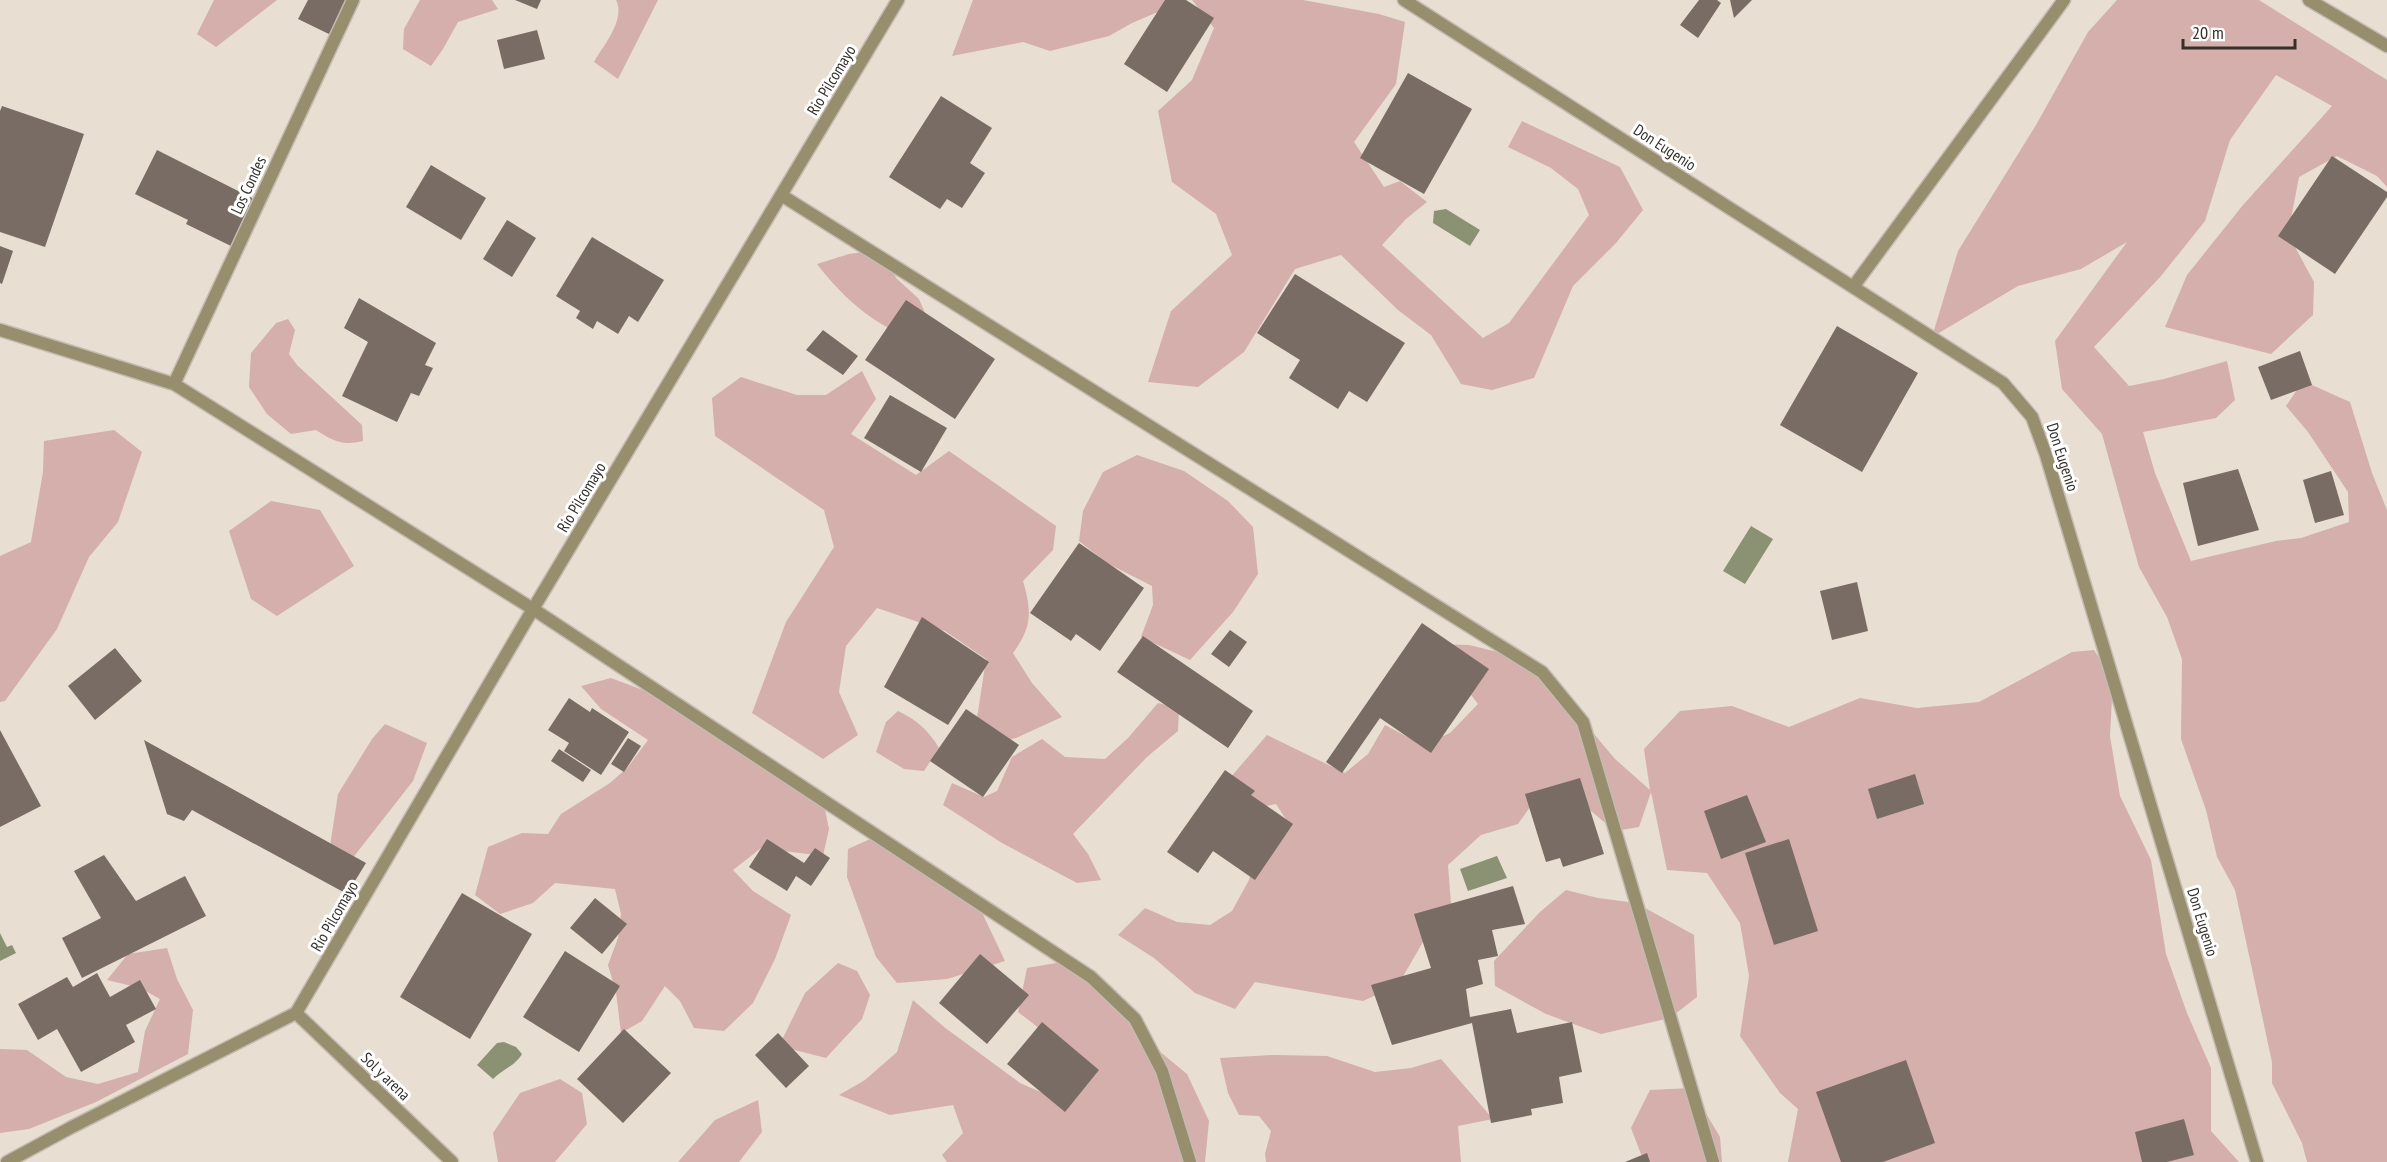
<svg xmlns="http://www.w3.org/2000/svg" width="2387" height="1162" viewBox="0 0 2387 1162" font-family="'PT Sans Narrow',sans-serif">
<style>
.green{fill:#d4afab}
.water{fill:#8b9273}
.building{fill:#796c65}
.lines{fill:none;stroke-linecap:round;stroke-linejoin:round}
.service-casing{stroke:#c4bbb1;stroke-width:15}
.minor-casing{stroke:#c4bbb1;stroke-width:15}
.service{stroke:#978e6d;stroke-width:12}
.minor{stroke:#978e6d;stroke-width:12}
.labels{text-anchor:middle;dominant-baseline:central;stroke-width:6;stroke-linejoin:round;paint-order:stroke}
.street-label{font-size:16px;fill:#33302b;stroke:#fff}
</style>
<rect width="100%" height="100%" fill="#e8ded2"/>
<path class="green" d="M214,0H277L216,47L197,34Z
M420,0H492L498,9L458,22L443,49L431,66L403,49L404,29Z
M616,0H658L618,79L594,62C603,46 626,20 616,0Z
M973,0H1186L1132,23L1109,36L1050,51L1023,42L952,56Z
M1192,0H1303L1379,14L1405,22L1396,84L1354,142L1384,187L1400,181L1427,202L1406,219L1382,245L1483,338L1509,323L1589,215L1578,189L1551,168L1508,147L1522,121L1620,167L1643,210L1616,243L1573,286L1534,378L1492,390L1461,384L1431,335L1398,310L1341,255L1295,269L1244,352L1198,387L1148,382L1171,311L1232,255L1216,214L1172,182L1158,111L1192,80L1214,28Z
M2117,0H2259L2387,80V187L2377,176L2337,156L2299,177L2288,234L2314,282L2313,315L2271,354L2165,327L2187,275L2243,205L2332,106L2276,75L2230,140L2205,221L2161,276L2094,347L2129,386L2164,379L2227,361L2235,400L2216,418L2143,432L2155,473L2191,561L2276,541L2301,538L2349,522L2348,492L2308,432L2286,406L2303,381L2350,402L2372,473L2387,510V1162H2307L2302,1143L2272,1083V1062L2235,890L2217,857L2206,810L2181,739L2182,659L2167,617L2139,567L2102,434L2062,389L2055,341L2127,242L2081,269L2018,286L1932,337L1958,251L2036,125L2088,32Z
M871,251L888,262L896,278L919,299L928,320L905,336C868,320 842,296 817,264L849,254Z
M288,319L295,330L289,354L297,365L362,425L363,441C341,446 334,441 316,430L291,434L267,414L249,387L251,353L276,323Z
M862,371L876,399L851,434L916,475L949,451L1056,526L1053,550L1023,581C1032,612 1032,627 1013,653L1032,683L1062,717L1016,738L969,749L978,712L986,659L945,631L877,608L846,646L839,692L858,735L823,759L752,713L786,622L834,547L824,510L715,436L712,398L741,377L797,395H826Z
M114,430L142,452L118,522L89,557L57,629L5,701L0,702V556L31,542L43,472L44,441Z
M1137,455L1184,471L1228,501L1253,527L1258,574L1233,612L1190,660L1141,637L1153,605L1152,586L1107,563L1079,541L1083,511L1103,472Z
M271,501L320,510L354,566L277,616L251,599L229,531Z
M1432,644L1469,645L1518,657L1563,697L1615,759L1650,790L1644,749L1680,711L1732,706L1789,727L1860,698L1917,708L1979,702L2072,652L2094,650L2113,679L2110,736L2120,796L2151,860L2166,954L2187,1013L2211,1068V1131L2239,1162H1788L1798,1109L1780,1093L1740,1036L1749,976L1740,923L1707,873L1667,870L1651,792L1639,827L1615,831L1573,796L1540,793L1518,824L1481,835L1448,865L1451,904L1423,942L1398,985L1363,1001L1255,982L1235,1009L1195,993L1154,958L1118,935L1145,908L1177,922L1210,925L1232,911L1249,880L1256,853L1291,827L1276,804L1251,809L1230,778L1267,735L1345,773L1368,754L1385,725L1423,745L1450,733L1478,704Z
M611,678L672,701L772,767L791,770L823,800L829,829L823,856L761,848L733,870L753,891L791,915L775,959L753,1003L724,1031L694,1028L680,1001L665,986L642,1021L621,1033L616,992L608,965L618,938L621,914L615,889L555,883L533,903L500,914L475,895L488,847L522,833L548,834L561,814L610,783L628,767L648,740L601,709L581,686Z
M1158,703L1179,708L1178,731L1147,757L1073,834L1088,854L1101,880L1077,883L1002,843L943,805L952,783L984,797L997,791L1012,757L1042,739L1065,757L1105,759L1128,738Z
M898,711C917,720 928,730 939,748L924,771L904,769L876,752L886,722Z
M385,724L427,743L413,781L348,864L330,846L338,794L372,739Z
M877,836L977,902L1005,961L947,979L897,983L876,957L847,877L848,849Z
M1566,890L1598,898L1636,903L1694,935L1697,997L1670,1018L1601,1034L1546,1014L1495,986L1494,961L1540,912Z
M167,948L177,979L193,1010L188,1054L96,1102L29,1129L0,1133V1049L27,1050L66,1077L98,1084L138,1072L145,1031L160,999L140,988L107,980L128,954Z
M1068,961L1135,1019L1147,1041L1187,1074L1209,1121L1205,1162H947L942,1155L963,1133L953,1105L890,1115L839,1095L865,1080L897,1052L913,1000L944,1027L1020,1083L1061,1101L1056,1041L1018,1012L1027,968Z
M838,963L857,971L870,995L862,1019L826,1058L779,1046L805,993Z
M1274,1055L1327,1056L1375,1072L1411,1068L1441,1059L1493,1119L1458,1126L1461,1162H1266L1265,1154L1271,1131L1259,1116L1239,1115L1228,1093L1220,1058Z
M560,1079L582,1093L587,1124L555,1162H498L493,1133L520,1093Z
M1691,1088L1720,1137L1722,1162H1644L1631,1128L1650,1090Z
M758,1100L762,1132L739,1162H678L715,1120Z"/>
<path class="water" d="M1446,209L1480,230L1470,246L1433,223L1434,211Z
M1751,526L1773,539L1745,584L1723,571Z
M1497,856L1507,878L1468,891L1460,869Z
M0,933L7,947L12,945L16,953L0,961Z
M504,1042L516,1047L522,1054C515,1066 503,1069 493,1079L477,1065L497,1043Z"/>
<path class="building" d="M308,0H351L333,36L298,19Z
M515,0H541L537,9Z
M1165,0H1186L1214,18L1167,92L1124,64Z
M1699,0H1717L1721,3L1698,38L1680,25Z
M1730,0H1752L1734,18Z
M537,30L545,59L504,69L497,40Z
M1408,73L1472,109L1424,194L1360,158Z
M941,96L992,128L970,163L985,173L962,208L947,199L940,209L889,177Z
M2,106L84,134L45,247L0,232V111Z
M157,150L256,200L233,247L186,224L188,220L135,194Z
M2332,156L2387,192V197L2335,274L2278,236Z
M431,165L486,198L461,240L406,207Z
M507,220L536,238L512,277L483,259Z
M592,237L664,280L638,322L629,316L618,334L597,321L593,329L576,318L580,311L556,296Z
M0,246L13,251L2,284L0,283Z
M1295,274L1405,343L1367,402L1349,391L1338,409L1289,378L1300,360L1257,333Z
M359,298L436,343L425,365L433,368L419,396L411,393L397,422L342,396L368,342L344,328Z
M906,300L995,359L955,419L865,360Z
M1837,326L1918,373L1862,472L1780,425Z
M823,330L858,356L843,375L806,350Z
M2300,351L2312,385L2271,400L2258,367Z
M890,395L947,428L921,472L864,438Z
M2238,469L2259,530L2198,546L2183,483Z
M2331,471L2344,515L2315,523L2303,480Z
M1079,543L1144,588L1100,651L1076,634L1071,641L1030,613Z
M1857,582L1868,631L1832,640L1820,591Z
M922,617L989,662L948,725L884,687Z
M1422,623L1489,669L1431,753L1380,718L1342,773L1326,762Z
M1230,630L1247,642L1229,667L1211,654Z
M1143,636L1253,711L1228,748L1117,672Z
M115,648L142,681L95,720L68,686Z
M569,698L590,712L592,708L629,732L601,775L564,751L569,743L548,730Z
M966,709L1019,745L983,797L930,761Z
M0,730L41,806L0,827Z
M628,738L641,746L624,772L611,764Z
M144,740L366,863L347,894L192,810L184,821L167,814Z
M559,749L591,770L583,782L551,761Z
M1225,770L1255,791L1251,795L1293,824L1255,880L1213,851L1198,873L1167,852Z
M1915,774L1924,804L1877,819L1868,789Z
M1580,778L1604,854L1563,867L1560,858L1546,862L1525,794Z
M1747,795L1766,842L1721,859L1704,811Z
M767,839L804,863L815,848L830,858L811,886L796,876L787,891L749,867Z
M1789,839L1818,931L1774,945L1745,853Z
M104,855L136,901L185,876L206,916L82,978L62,938L101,918L74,871Z
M1513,886L1525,924L1492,930L1498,956L1478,960L1483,984L1466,989L1470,1017L1511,1009L1517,1033L1572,1022L1582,1072L1559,1077L1563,1103L1531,1109L1532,1115L1491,1123L1472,1023L1392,1045L1371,985L1431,968L1414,914Z
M462,893L532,934L470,1039L400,997Z
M595,898L627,924L602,954L570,928Z
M565,951L620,986L579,1052L523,1017Z
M980,954L1029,995L987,1044L939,1003Z
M97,973L110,997L140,980L156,1009L126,1025L135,1042L81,1072L57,1029L38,1040L18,1004L67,977L73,987Z
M1042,1022L1099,1070L1065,1112L1007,1064Z
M624,1029L671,1073L623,1123L577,1079Z
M778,1033L809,1066L786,1088L755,1055Z
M1906,1060L1935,1143L1883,1162H1841L1816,1092Z
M2184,1119L2194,1155L2167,1162H2142L2135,1132Z
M1647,1153L1650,1162H1625Z"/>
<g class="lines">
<defs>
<path id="service" d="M7,1162L70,1128L296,1013"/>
<path id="minor" d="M1404,0L2003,383L2032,417L2046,455L2257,1162
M2309,0L2387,46
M781,195L1542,672L1583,722L1713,1162
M1853,287L2064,0
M0,330L174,384L533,609L1091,977L1135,1019L1162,1071L1190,1162
M174,384L353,0
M452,1162L296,1013L533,609L898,0"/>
</defs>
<use href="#service" class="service-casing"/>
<use href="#minor" class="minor-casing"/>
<use href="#service" class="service"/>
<use href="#minor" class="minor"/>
</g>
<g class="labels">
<g class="street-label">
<text transform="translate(831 80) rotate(-59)">Rio Pilcomayo</text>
<text transform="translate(1665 147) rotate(33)">Don Eugenio</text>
<text transform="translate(248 185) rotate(-65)">Los Condes</text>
<text transform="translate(2063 457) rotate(72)">Don Eugenio</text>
<text transform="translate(581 497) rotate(-59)">Rio Pilcomayo</text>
<text transform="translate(334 916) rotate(-60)">Rio Pilcomayo</text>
<text transform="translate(2203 922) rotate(73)">Don Eugenio</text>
<text transform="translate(386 1076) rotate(44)">Sol y arena</text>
</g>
</g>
<path d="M2183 39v9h112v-9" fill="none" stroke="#33302b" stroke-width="3"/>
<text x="2192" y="39" font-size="18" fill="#33302b" stroke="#ffffff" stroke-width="4.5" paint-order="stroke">20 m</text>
</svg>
